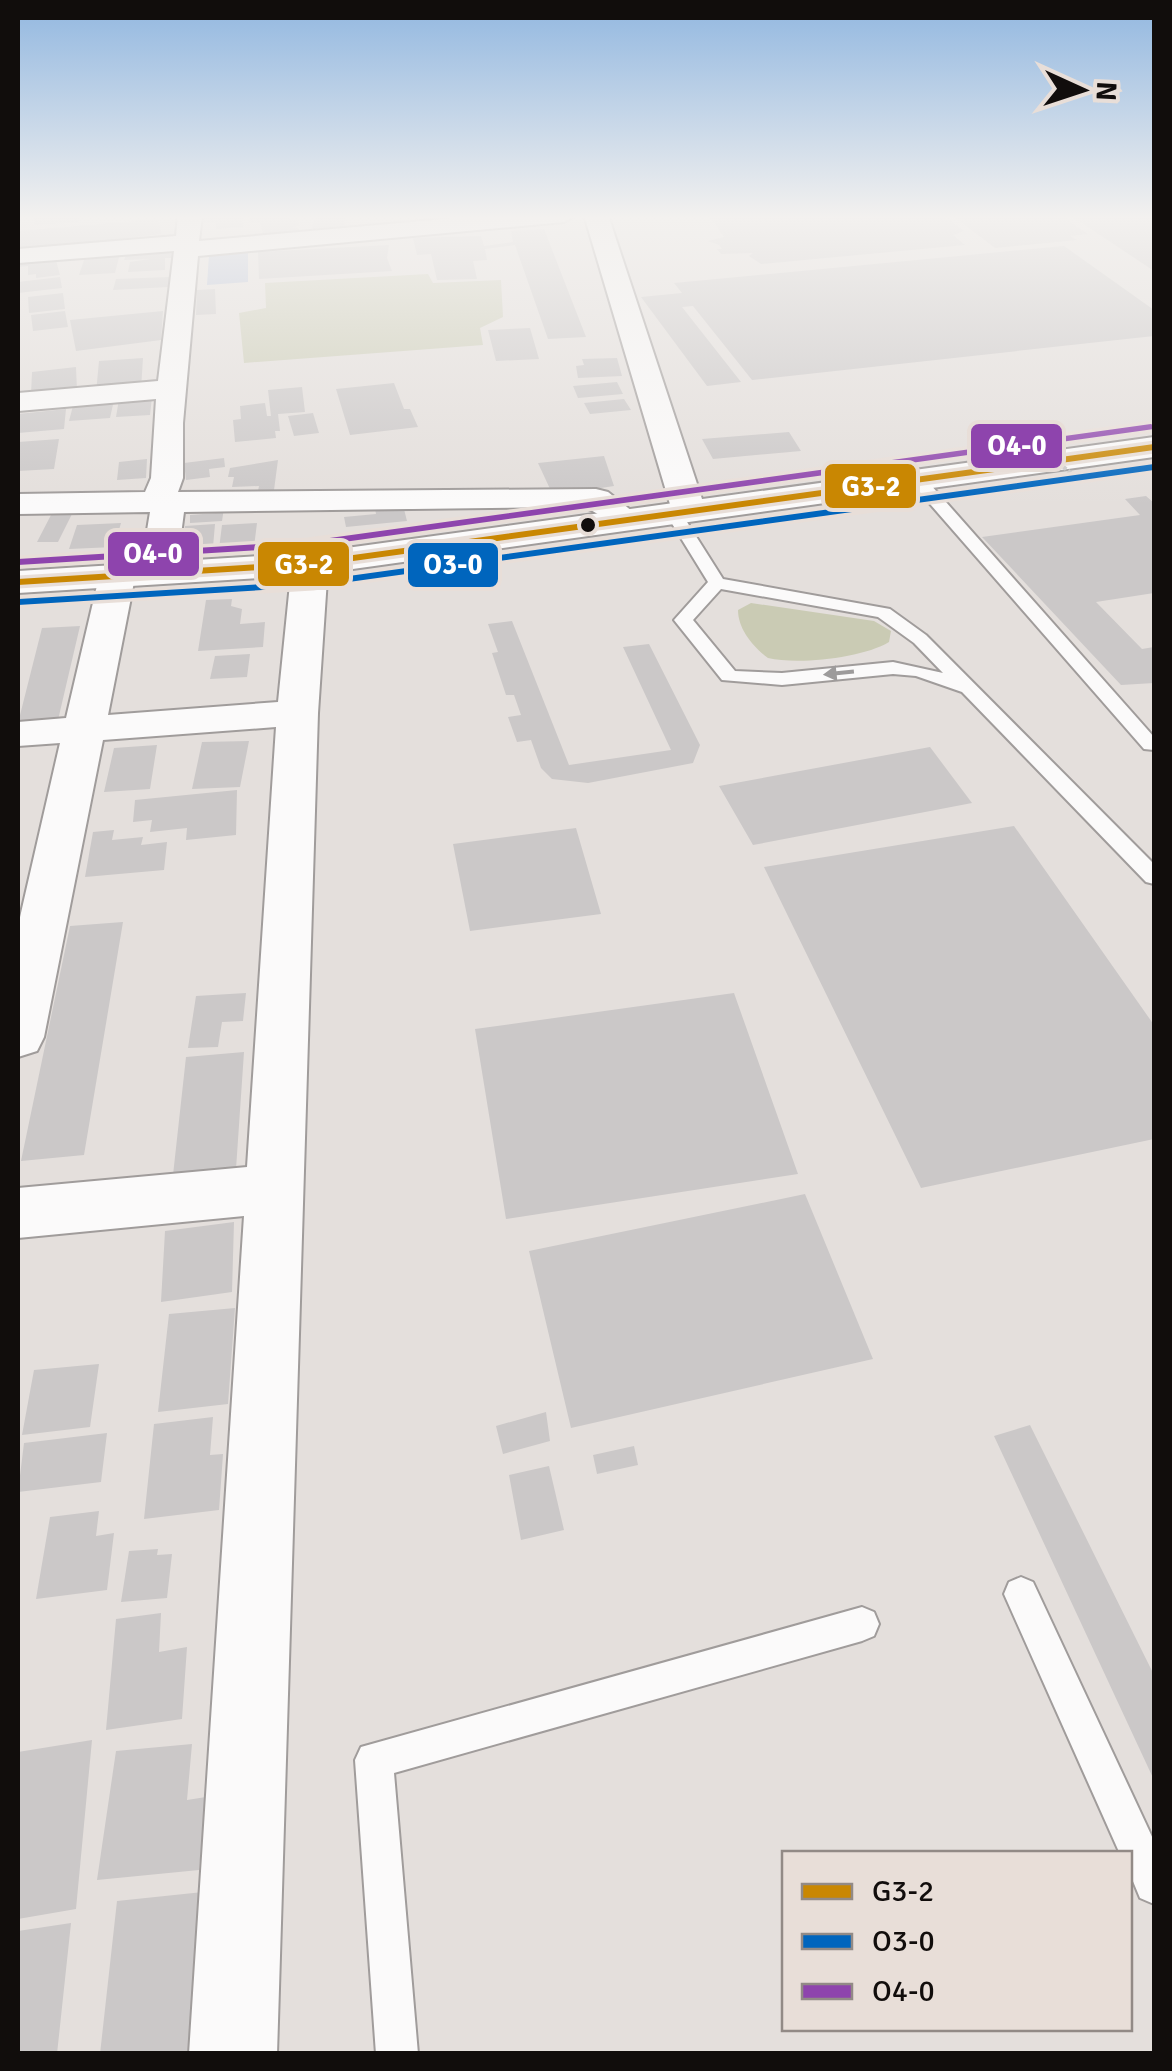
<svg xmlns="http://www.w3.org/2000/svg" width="1172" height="2071" viewBox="0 0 1172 2071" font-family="Signika,sans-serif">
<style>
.green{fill:#cacbb4}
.water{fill:#afbbd5}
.building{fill:#cbc8c8}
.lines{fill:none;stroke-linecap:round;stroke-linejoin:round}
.service-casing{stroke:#a09c9b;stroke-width:4}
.minor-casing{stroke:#a09c9b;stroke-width:4}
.tertiary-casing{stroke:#a09c9b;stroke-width:4}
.service{fill:#fbfafa;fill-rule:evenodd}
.minor{fill:#fbfafa;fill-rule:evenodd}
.tertiary{fill:#fbfafa;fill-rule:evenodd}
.path-bridge{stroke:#cac9c8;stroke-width:4;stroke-dasharray:5 2.5;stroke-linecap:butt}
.bus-1-casing{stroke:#e8ded8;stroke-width:7}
.bus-2-casing{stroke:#e8ded8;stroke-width:7}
.bus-3-casing{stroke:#e8ded8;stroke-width:7}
.bus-1{fill:#c98702;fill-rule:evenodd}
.bus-2{fill:#0065bd;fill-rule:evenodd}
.bus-3{fill:#8e44ad;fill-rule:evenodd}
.oneway{fill:#9d9b9b}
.bus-dot{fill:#110d0c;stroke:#e8ded8;stroke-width:4}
.line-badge{stroke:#e8ded8;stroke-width:4}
.badge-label{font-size:28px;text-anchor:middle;font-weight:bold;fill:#fff}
</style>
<rect width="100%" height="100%" fill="#e4dfdc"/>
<path class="green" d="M428,274L433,283L501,280L503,317L480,328L483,345L244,363L239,313L266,308L265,283Z
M751,603L874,621L891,631L889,642C863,658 798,665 768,658C753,647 738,629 738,610Z"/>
<path class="water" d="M248,252V282L207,285L209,255Z"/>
<path class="building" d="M35,215H79V222L34,225Z
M244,215L243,227L216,229V222L200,223L201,217Z
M275,215L276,221L277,215L298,220L299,226L293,227L299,229L300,237L265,242L260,222H249V217Z
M709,215H926L948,219L964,231L953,235L965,245L761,264L749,256L753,253L721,254L717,249H722L719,245L708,241L724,237Z
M952,215H1060L1088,234L1070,236L1077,240L995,248Z
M1070,215H1154V271Z
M344,216L345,233L310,234L315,218Z
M159,219L161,234L18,251V231Z
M544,229L586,337L548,339L515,245L485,249L487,260L473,261L477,279L437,280L431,254L417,255L413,238L481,236L484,246L513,242L511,231Z
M389,245L387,258L392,271L259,279L258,252Z
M1064,246L1154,310V336L752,380L693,306L682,307L741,382L707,386L641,297L682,293L674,283Z
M173,249L172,258H165V270L128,272L130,262L150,259L124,260L127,252Z
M120,253L115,273L79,275L86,254Z
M55,257L60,275L36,278V274L28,275V266L18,267V261Z
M60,277L62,288L18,293V282Z
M170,277L168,287L113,290L116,279Z
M215,289L216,314L196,315L197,290Z
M63,293L65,309L29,313L28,297Z
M65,311L68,327L33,331L31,315Z
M163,311L161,340L76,351L70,320Z
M530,328L539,359L496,361L488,330Z
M143,358L141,389L96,393L99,361Z
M617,358L622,376L578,378L576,366L584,365L582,359Z
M76,367L77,391L31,394L32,372Z
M617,382L623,394L578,398L573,386Z
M394,383L404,409H410L418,427L350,435L336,389Z
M302,387L305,412L278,414L280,431H275L276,438L235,442L233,420L241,419L240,406L265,403L267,416H271L268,390Z
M152,397L150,415L116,417L119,399Z
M624,399L631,410L590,414L584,403Z
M114,400L110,418L69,421L74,402Z
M66,409L64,429L18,433V414Z
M313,413L319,433L294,436L288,416Z
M789,432L801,451L713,459L702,439Z
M59,439L54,469L18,471V442Z
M604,456L614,486L581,491H551L538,463Z
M224,458L225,467L209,469L210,477L186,480L184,463Z
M147,459L146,478L117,480L119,462Z
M278,460L274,490L258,491L259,486L232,487L234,477H228L230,468Z
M1146,496L1154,503V593L1096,602L1142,649L1154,647V683L1121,685L982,537L1140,515L1125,499Z
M403,505L407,521L346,527L344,517L376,514L375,508Z
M216,508H224L222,521L190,523V515L216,513Z
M72,514L58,542H37L51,515Z
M121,523L114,547L69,549L77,525Z
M257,523L254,547L219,549L222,525Z
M215,524L213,547L182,549L185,526Z
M232,599L231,606L242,609L240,624L265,622L263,647L198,651L206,600Z
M512,621L569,765L671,750L623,647L649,644L700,745L693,763L588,783L552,779L541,768L531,740L517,742L508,717L521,715L514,695H506L492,653L498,652L488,624Z
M80,626L58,720L18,723L42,628Z
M250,654L247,677L210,679L215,656Z
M249,741L240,787L192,789L202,742Z
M157,745L150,789L104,792L114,748Z
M930,747L972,803L753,845L719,786Z
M237,790L236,835L186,840L187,828L150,832L152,820L133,822L135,800Z
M1014,826L1154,1025V1139L921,1188L764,867Z
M576,828L601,914L470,931L453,844Z
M114,830L112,840L143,837L141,845L167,842L164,870L85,877L93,832Z
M123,922L84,1155L21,1161L70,926Z
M246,993L243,1021L222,1022L218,1047L188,1048L196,996Z
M734,993L798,1174L506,1219L475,1029Z
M244,1052L236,1169L173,1175L186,1057Z
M805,1194L873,1359L571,1428L529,1251Z
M234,1222L232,1292L161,1302L165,1231Z
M235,1308L228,1404L158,1412L169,1314Z
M99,1364L90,1427L22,1435L34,1370Z
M546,1412L550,1441L503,1454L496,1426Z
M213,1417L210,1455L223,1454L219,1510L144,1519L154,1424Z
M1030,1425L1154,1675V1780L994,1436Z
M107,1433L101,1482L18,1492L24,1443Z
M634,1446L638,1465L597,1474L593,1455Z
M549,1466L564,1530L521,1540L509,1475Z
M99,1511L96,1536L114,1533L107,1590L36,1599L50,1517Z
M158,1549L157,1555L172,1554L167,1598L121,1602L129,1551Z
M161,1613L159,1652L187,1647L182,1719L106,1730L116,1619Z
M92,1740L76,1909L18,1919V1752Z
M192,1744L187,1800L206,1797L199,1870L97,1880L116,1751Z
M203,1892L190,2054H100L117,1901Z
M71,1923L57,2054H18V1931Z"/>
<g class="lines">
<defs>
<path id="service" d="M910,475H922L1154,737V750L1144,749L910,481Z
M689,506L697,511L687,522L723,579L890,609L926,635L1154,864V884L1146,882L962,692L916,676L893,674L782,685L722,680L674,620L708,582L671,522ZM721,589L878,617L914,643L943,673L893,662L782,673L735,671L693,620Z
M1021,1577L1033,1582L1154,1841V1904L1140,1898L1130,1874V1854H1120L1004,1594L1009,1582Z
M862,1607L874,1612L879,1624L874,1636L862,1641L394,1773L418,2054H376L355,1760L361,1747Z"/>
<path id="minor" d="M178,215H202L199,241L489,215H575L564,222L198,256L183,423V478L178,492L596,489L608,492L642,519L637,526C613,532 608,517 588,509C581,506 569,507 561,507L184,512L176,573L171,581L158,584L145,581L140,573L150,512L18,514V494L145,492L151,478L156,399L18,411V393L158,381L174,251L18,263V249L176,236Z
M584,215H608L706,511L701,518H677L672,511Z
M310,553L323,556L328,564L318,713L277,2054H189L244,1216L18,1238V1188L247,1167L276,727L103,740L44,1037L37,1051L18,1057V926L60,743L18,746V722L66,718L99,577L104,569L117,566L130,569L135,577L108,715L278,702L292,564L297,556Z"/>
<path id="tertiary" d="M1154,437V457L310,575L18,593V571L310,553Z"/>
</defs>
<use href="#service" class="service-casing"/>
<use href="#minor" class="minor-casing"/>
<use href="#tertiary" class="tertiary-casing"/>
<use href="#service" class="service"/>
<use href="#minor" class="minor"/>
<use href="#tertiary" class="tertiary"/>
<path class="path-bridge" d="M1040,446L1075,477L1128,470"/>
<defs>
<path id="bus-1" d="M1154,444V450L310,567L18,585V579L310,561Z"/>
<path id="bus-2" d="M1154,464V470L313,587L18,605L19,599L313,581Z"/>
<path id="bus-3" d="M1151,424L1154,426V429L308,547L18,565V559L308,541Z"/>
</defs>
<use href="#bus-1" class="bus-1-casing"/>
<use href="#bus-2" class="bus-2-casing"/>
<use href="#bus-3" class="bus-3-casing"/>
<use href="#bus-1" class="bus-1"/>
<use href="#bus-2" class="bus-2"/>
<use href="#bus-3" class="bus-3"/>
</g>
<defs><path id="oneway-solid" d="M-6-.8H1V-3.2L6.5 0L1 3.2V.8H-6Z" transform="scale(2.5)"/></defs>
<use class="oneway" href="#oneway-solid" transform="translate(839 673) rotate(174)"/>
<linearGradient id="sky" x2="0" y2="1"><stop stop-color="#91b7e0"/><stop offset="0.43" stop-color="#f3f1ef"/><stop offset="1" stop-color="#f3f1ef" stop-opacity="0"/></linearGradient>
<rect width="1172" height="505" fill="url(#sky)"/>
<circle class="bus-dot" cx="588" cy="525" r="9"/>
<g class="line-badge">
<rect x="969" y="422" width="95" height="48" rx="10" fill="#8e44ad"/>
<rect x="823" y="462" width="95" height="48" rx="10" fill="#c98702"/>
<rect x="106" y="530" width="95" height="48" rx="10" fill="#8e44ad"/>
<rect x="256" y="540" width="95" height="48" rx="10" fill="#c98702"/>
<rect x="406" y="541" width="94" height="48" rx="10" fill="#0065bd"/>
</g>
<g class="badge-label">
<text x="1017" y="455">O4-0</text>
<text x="871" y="496">G3-2</text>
<text x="153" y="563">O4-0</text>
<text x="304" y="574">G3-2</text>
<text x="453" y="574">O3-0</text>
</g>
<rect width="1172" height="2071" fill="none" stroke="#110d0c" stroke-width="40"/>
<rect x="782" y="1851" width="350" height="180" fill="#e8ded8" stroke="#928a86" stroke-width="2.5"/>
<rect x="802" y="1884" width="50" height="15" fill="#c98702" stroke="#928a86" stroke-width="2.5"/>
<text x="872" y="1901" font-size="30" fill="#110d0c">G3-2</text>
<rect x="802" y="1934" width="50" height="15" fill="#0065bd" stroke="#928a86" stroke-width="2.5"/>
<text x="872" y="1951" font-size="30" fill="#110d0c">O3-0</text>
<rect x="802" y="1984" width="50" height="15" fill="#8e44ad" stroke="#928a86" stroke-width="2.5"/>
<text x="872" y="2001" font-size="30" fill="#110d0c">O4-0</text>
<g transform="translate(1082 90) rotate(93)" stroke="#e8ded8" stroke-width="8" paint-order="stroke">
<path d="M0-8L18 38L0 25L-18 38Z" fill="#110d0c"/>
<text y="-15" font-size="28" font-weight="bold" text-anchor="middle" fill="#110d0c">N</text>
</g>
</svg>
